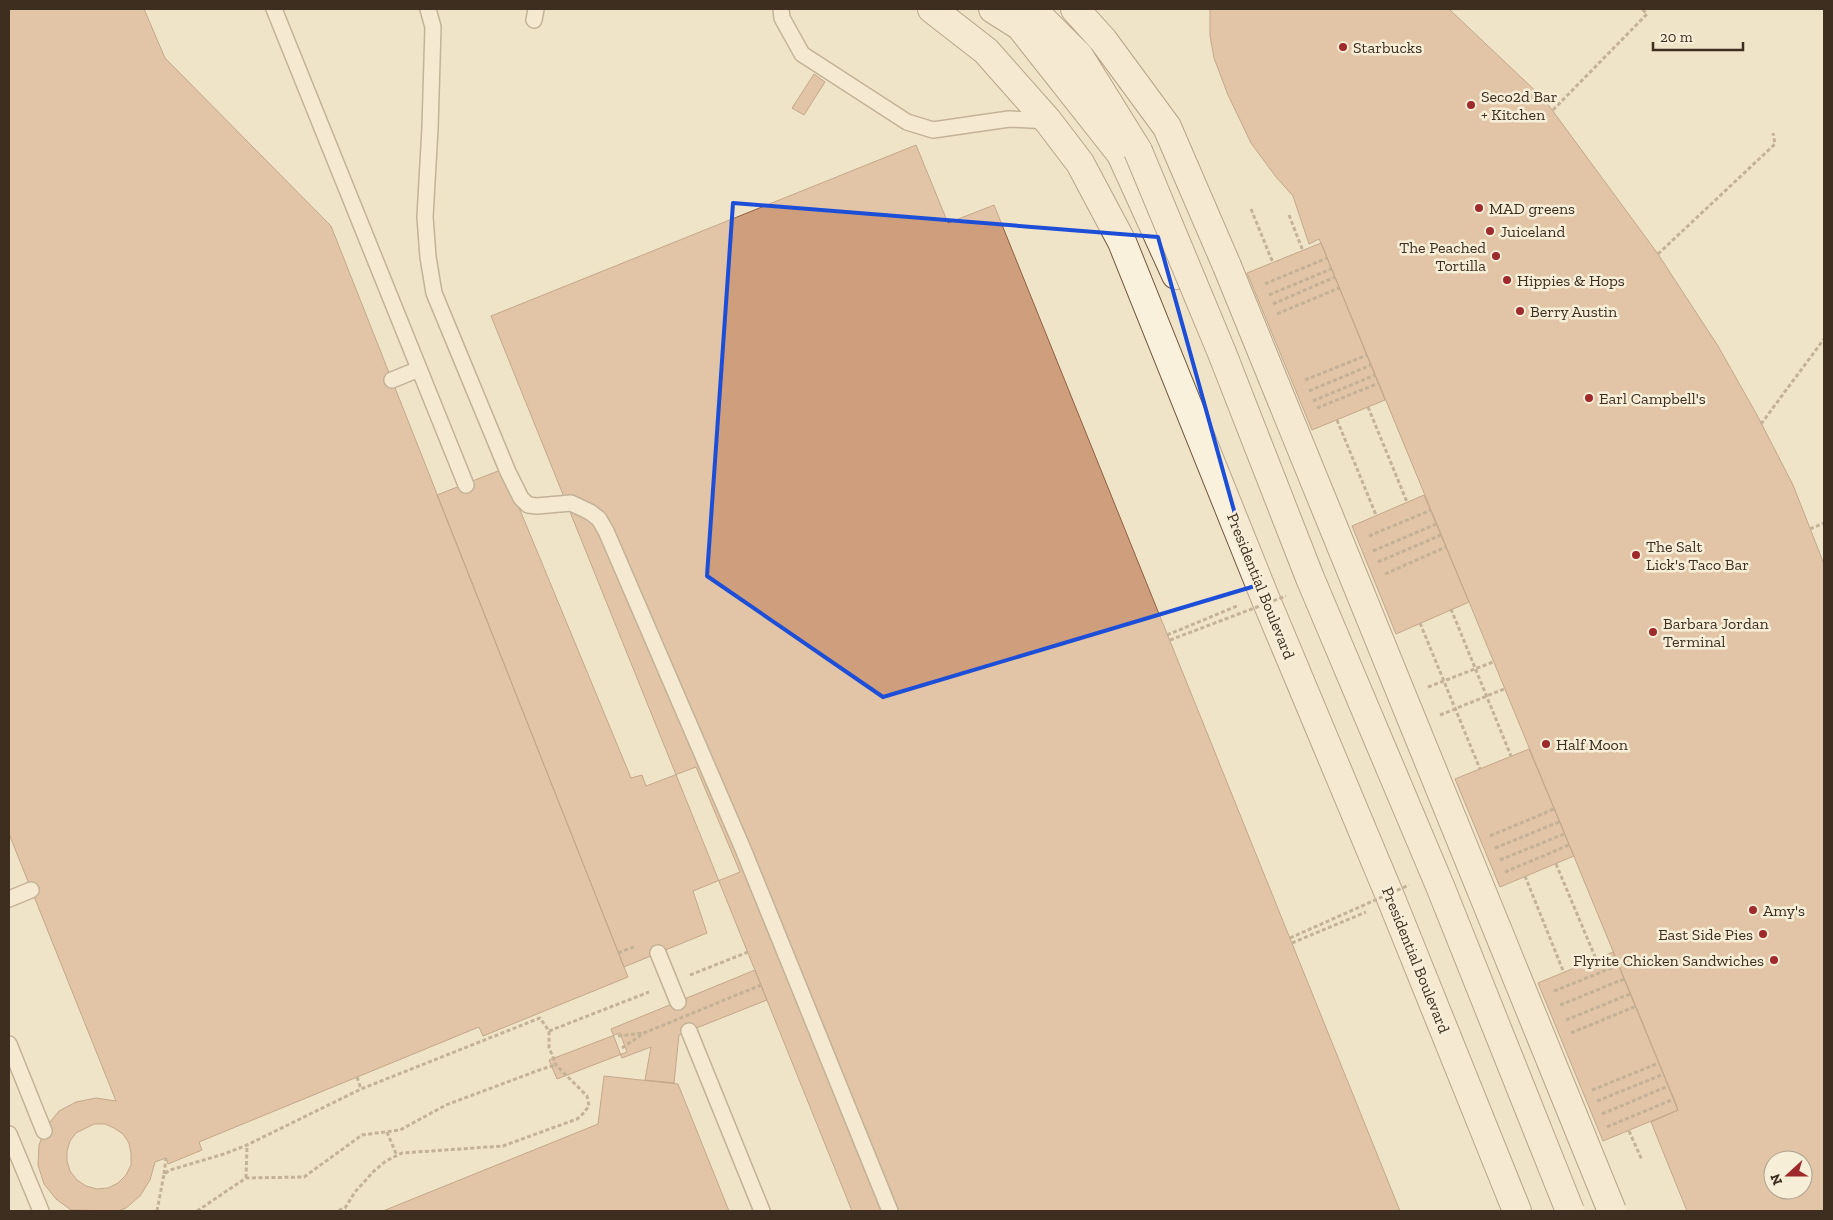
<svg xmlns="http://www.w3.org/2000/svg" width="1833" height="1220" viewBox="0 0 1833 1220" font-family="'Zilla Slab',serif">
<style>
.building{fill:#cf9f7d;stroke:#8d5f41;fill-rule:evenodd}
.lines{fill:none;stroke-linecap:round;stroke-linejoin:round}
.service-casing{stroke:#8d765c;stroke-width:18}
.secondary-casing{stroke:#6f573f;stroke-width:30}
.path{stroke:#8d765c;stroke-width:3;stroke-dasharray:4 2.5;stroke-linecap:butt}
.service{stroke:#faf1dc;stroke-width:15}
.secondary{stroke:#faf1dc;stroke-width:28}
.secondary-bridge-casing{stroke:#6f573f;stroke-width:30;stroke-linecap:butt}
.path-bridge{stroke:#8d765c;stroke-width:3;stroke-dasharray:4 2.5;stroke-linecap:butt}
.secondary-bridge{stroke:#faf1dc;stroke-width:28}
.marked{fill:none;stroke:#1d4ed8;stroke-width:4;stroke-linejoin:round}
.poi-dot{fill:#9e2a2b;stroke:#f7eed8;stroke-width:2}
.labels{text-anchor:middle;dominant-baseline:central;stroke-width:5;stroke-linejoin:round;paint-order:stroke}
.poi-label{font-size:16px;fill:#3d2e20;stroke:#f7eed8;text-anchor:start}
.street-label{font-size:16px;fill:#3d2e20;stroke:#f7eed8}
</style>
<rect width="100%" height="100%" fill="#f0e4c8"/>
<path class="building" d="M9,9H144L165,58L331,226L628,977L483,1036L479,1027L199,1142L202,1150L168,1164L166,1158L155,1162L150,1180L140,1196L126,1208L118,1211L71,1210L56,1199L44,1184L38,1165L39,1145L46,1127L59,1111L76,1102L96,1098L116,1101L9,834ZM94,1124H105L114,1128L123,1134L129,1143L131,1154V1165L126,1175L118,1183L108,1188L97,1189L86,1186L77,1180L70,1171L67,1161V1151L70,1141L76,1133Z
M1210,9H1449L1544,99L1658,254L1718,346L1757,415L1793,485L1824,564V1211H1687L1651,1122L1678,1110L1674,1099L1321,243L1319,239L1309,244L1293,196L1276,177L1251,143L1228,95L1214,58L1210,36ZM1773,1160H1803V1190H1773Z
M814,74L825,82L804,115L792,108Z
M916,145L948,223L994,205L1400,1211H852L491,316Z
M1321,243L1385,400L1312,430L1247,273Z
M503,469L631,778L642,775L646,786L696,767L740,872L693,891L707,933L624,967L437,495Z
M1424,495L1469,602L1396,634L1352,526Z
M1529,749L1574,856L1500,887L1455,779Z
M1613,952L1678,1110L1603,1141L1538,983Z
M755,970L767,1000L679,1035L674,1083L645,1080L651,1047L622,1058L611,1029Z
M620,1033L627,1052L557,1079L549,1060Z
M604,1076L678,1084L729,1211H383L598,1124Z"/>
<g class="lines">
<defs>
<path id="service" d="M274,9L466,485
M428,9L433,27L430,128L425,217L428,257L434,293L508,472L521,498L528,505L537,506L571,503L590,512L599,519L606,531L743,849L890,1211
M781,9L782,18L802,54L907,122L933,130L1009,119L1048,121
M534,20L536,9
M392,380L419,369
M9,899L31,890
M658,953L678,1002
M689,1031L762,1211
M9,1044L44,1131
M9,1134L41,1211"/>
<path id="secondary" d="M932,9L986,51L1048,121L1080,163L1122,242L1264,595L1392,901L1517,1211
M993,9L1020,26L1121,154L1176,275
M1032,9L1079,56L1138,151
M1075,9L1103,40L1167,127L1227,266"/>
</defs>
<use href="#service" class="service-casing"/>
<use href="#secondary" class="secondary-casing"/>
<path class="path" d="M1553,110L1647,14L1642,9
M1251,209L1273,263
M1289,215L1303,251
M1658,254L1775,144L1773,133
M1265,284L1327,258
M1269,295L1331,269
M1273,304L1335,277
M1277,314L1339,288
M1305,380L1367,355
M1309,391L1371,365
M1313,401L1375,375
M1368,407L1407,502
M1317,408L1379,383
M1337,420L1376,515
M1761,424L1824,339
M1810,529L1824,523
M1369,536L1431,510
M1373,551L1436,524
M1378,562L1441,535
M1385,574L1446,547
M1451,609L1511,756
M1420,623L1480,769
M1167,635L1237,606
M1428,687L1493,662
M1440,715L1504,689
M1490,836L1554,809
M1500,860L1564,834
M1556,864L1596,959
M1505,872L1569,845
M1525,876L1564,973
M1292,943L1366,912
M618,953L636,946
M690,975L748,952
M1554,991L1619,965
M1560,1005L1624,979
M1566,1020L1630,994
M549,1031L649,992
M1571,1033L1636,1006
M618,1036L644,1033
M357,1077L361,1089
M1592,1090L1659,1063
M1597,1101L1664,1074
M1602,1114L1668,1086
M1607,1127L1674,1099
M1629,1131L1642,1160
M387,1132L397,1156
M164,1174L166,1158
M246,1178L247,1145
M157,1211L164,1174L170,1170L224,1154L247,1145L361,1089L540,1018L549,1031V1047L556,1065L587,1096L589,1106L581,1116L577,1119L503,1146L402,1153L386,1161L374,1171L355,1192L345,1208L337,1211
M197,1211L246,1178L304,1177L362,1135L400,1130L446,1105L542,1069L556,1065"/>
<use href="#service" class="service"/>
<use href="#secondary" class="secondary"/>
<defs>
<path id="secondary-bridge" d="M1138,151L1222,353L1310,578L1440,886L1570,1211
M1227,266L1612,1211"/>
</defs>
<use href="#secondary-bridge" class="secondary-bridge-casing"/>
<path class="path-bridge" d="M1170,640L1286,596
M1495,848L1559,822
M1290,938L1409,885
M622,1048L644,1033L761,985"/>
<use href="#secondary-bridge" class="secondary-bridge"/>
</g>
<path d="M0 0H1833V1220H0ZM733,203L1158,237L1255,586L883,697L707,576Z" fill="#f0e4c8" fill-opacity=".55" fill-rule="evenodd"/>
<path class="marked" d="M733,203L1158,237L1255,586L883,697L707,576Z"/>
<g class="poi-dot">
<circle cx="1343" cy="47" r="5"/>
<circle cx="1471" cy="105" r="5"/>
<circle cx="1479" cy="208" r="5"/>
<circle cx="1490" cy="231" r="5"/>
<circle cx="1496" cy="256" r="5"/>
<circle cx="1507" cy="280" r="5"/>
<circle cx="1520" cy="311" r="5"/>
<circle cx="1589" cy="398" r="5"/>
<circle cx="1636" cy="555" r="5"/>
<circle cx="1653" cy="632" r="5"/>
<circle cx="1546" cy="744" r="5"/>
<circle cx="1753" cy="910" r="5"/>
<circle cx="1763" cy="934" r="5"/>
<circle cx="1774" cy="960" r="5"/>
</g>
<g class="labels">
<g class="poi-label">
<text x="1353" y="47">Starbucks</text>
<text x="1481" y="96">Seco2d Bar<tspan x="1481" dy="18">+ Kitchen</tspan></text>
<text x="1489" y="208">MAD greens</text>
<text x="1500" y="231">Juiceland</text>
<text x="1486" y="247" text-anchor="end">The Peached<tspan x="1486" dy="18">Tortilla</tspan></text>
<text x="1517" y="280">Hippies &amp; Hops</text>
<text x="1530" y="311">Berry Austin</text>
<text x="1599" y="398">Earl Campbell's</text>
<text x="1646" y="546">The Salt<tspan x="1646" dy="18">Lick's Taco Bar</tspan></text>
<text x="1663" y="623">Barbara Jordan<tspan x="1663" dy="18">Terminal</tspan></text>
<text x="1556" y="744">Half Moon</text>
<text x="1763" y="910">Amy's</text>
<text x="1753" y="934" text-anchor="end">East Side Pies</text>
<text x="1764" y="960" text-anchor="end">Flyrite Chicken Sandwiches</text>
</g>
<g class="street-label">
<text transform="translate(1261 586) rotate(68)">Presidential Boulevard</text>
<text transform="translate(1416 960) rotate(68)">Presidential Boulevard</text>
</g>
</g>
<rect width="1833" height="1220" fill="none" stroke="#3d2e20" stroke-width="20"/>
<g transform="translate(1788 1175) rotate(249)"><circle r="24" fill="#f7eed8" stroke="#ada18e"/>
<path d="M0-4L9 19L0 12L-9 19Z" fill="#9e2a2b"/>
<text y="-8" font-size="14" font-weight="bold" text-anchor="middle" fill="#3d2e20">N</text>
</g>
<path d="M1653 42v8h90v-8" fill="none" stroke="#3d2e20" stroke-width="2.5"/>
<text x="1660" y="42" font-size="15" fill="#3d2e20" stroke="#f7eed8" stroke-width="4" paint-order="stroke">20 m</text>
</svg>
